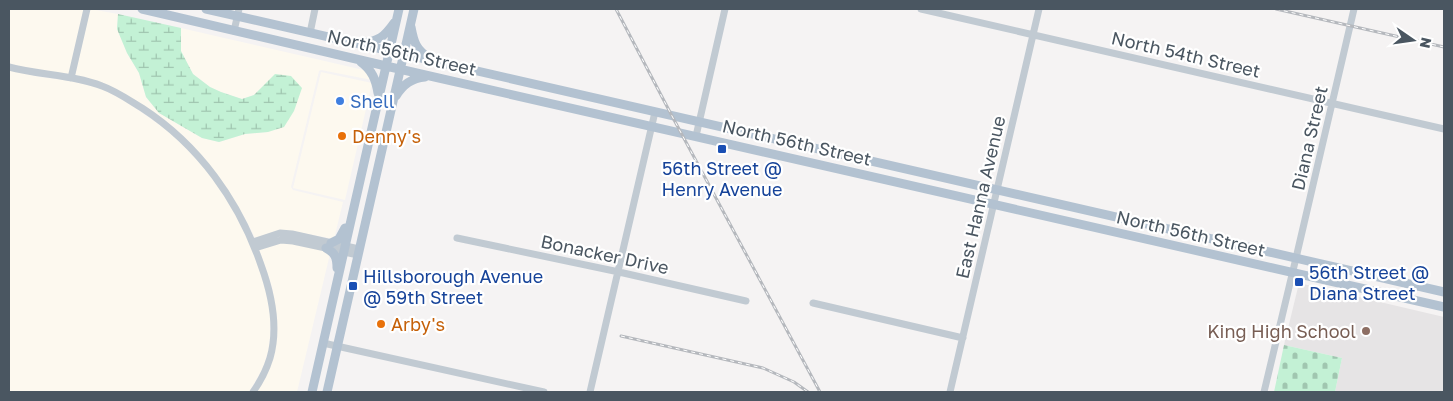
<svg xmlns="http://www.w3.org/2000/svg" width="1453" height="401" viewBox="0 0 1453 401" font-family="'Golos Text',sans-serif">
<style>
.commercial{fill:#fdf9ef}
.education{fill:#e6e4e5}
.wetland{fill:url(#wetland-marsh)}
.cemetery{fill:url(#cemetery-stones)}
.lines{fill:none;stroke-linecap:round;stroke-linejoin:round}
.minor{stroke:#c1cad2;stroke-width:7}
.major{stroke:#b3c2d1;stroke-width:9}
.rail-casing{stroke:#b5b8bd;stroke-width:3}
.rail{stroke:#fff;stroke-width:1;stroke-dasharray:4;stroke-linecap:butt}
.shop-dot{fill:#3f7fe0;stroke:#fff;stroke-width:2}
.food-dot{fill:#e8710a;stroke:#fff;stroke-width:2}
.transit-dot{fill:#1a4fb4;stroke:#fff;stroke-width:2}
.education-dot{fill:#8d6e63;stroke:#fff;stroke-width:2}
.labels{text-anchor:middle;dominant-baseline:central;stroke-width:4.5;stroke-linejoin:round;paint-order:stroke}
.street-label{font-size:18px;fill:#4a5661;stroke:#fff}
.shop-label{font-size:18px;fill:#366cbe;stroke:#fff;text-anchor:start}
.food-label{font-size:18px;fill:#c56008;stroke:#fff;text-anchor:start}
.transit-label{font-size:18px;fill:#164399;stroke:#fff;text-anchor:start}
.education-label{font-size:18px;fill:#785e54;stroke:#fff;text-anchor:end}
</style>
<defs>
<pattern id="wetland-marsh" width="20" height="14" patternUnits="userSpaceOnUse" patternTransform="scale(1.25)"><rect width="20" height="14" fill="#c3f1d5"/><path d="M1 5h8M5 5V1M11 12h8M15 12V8" fill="none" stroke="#a0c6b0"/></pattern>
<pattern id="cemetery-stones" width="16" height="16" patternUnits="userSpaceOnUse" patternTransform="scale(1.25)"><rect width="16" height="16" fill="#c3f1d5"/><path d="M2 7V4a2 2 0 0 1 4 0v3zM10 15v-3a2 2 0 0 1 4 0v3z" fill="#a0c6b0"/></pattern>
</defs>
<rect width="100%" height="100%" fill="#f5f3f3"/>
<path class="commercial" d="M9,9H84L69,75L41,71L9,64Z
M90,9L118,14L117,29L127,53L139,73L146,97L159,113L202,138L219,142L245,134L268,132L264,86L254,95L242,99L221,92L210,87L193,74L181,51V28L368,71L372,80L321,70L319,71L291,187L293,190L343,202L334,239L292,231L255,238L246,220L222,181L192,145L175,129L150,110L75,76Z
M9,69L40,77L71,81L100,88L124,100L171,133L208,171L241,222L250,243L266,288L270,313V338L268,352L263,368L249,392H9Z
M321,72L372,83L345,200L293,188Z
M281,243H293L325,251L330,254L297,392H256L262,383L276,313L272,287L259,249Z"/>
<path class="education" d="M1299,283L1444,317V392H1335L1342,358L1284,345Z"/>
<path class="wetland" d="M118,14L181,28V51L193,74L210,87L221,92L242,99L254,95L275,74L291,76L302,88L294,111L284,127L268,132L245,134L219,142L202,138L159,113L146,97L139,73L127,53L117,29Z"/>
<path class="cemetery" d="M1284,345L1342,358L1335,392H1274Z"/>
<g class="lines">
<path class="minor" d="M921,9L1444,129
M234,31L239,9
M310,33L315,9
M9,67C39,75 74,75 102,86C116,91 129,100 142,108C199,145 239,201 261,265C272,295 279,327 270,358C266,371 260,382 253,392
M71,78L87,9
M696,136L725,9
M457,238L619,272L746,301
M253,242L280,233L292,234L359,249
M255,248L281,240L293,241L358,255
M813,303L963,338
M323,343L544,392
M590,392L655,112
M950,392L1039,9
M1264,392L1296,258L1354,9"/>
<path class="major" d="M142,9L386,66L1444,307
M206,9L1444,292
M411,27C414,43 416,49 429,58
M362,43C379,41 384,37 394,23
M361,62C372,70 376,80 378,93
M396,96C403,84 412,78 425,77
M331,243L339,239L345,228
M326,248C335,253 337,257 337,268
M312,392L399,9
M327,392L414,9"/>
<defs>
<path id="rail" d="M616,9L672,116L820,392
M1276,9L1444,47
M621,336L763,368L794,382L808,392"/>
</defs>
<use href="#rail" class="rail-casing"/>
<use href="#rail" class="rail"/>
</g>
<circle class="shop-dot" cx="340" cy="101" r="5"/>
<g class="food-dot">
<circle cx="342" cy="136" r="5"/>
<circle cx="381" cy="324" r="5"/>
</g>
<g class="transit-dot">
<rect x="717" y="144" width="10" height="10" rx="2.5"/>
<rect x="1294" y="277" width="10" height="10" rx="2.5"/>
<rect x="348" y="281" width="10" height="10" rx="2.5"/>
</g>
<circle class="education-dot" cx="1366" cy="331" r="5"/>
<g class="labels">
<g class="street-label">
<text transform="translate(402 52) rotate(13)">North 56th Street</text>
<text transform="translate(1186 54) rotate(13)">North 54th Street</text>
<text transform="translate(1309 138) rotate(-77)">Diana Street</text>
<text transform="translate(797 142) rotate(13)">North 56th Street</text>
<text transform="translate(980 197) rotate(-77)">East Hanna Avenue</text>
<text transform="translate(1191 233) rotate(13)">North 56th Street</text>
<text transform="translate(605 254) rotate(12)">Bonacker Drive</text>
</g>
<g class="shop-label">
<text x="350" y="101">Shell</text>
</g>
<g class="food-label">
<text x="352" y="136">Denny's</text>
<text x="391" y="324">Arby's</text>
</g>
<g class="transit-label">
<text x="722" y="168" text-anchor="middle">56th Street @<tspan x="722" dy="21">Henry Avenue</tspan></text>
<text x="1309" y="272">56th Street @<tspan x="1309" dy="21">Diana Street</tspan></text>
<text x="363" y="276">Hillsborough Avenue<tspan x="363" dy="21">@ 59th Street</tspan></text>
</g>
<g class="education-label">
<text x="1356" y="331">King High School</text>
</g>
</g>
<rect width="1453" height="401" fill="none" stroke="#4a5661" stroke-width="20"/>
<g transform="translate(1413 40) rotate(103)" stroke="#ffffff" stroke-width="4" paint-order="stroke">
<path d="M0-4L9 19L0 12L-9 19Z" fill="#4a5661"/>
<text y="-8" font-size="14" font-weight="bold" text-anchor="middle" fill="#4a5661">N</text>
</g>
</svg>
